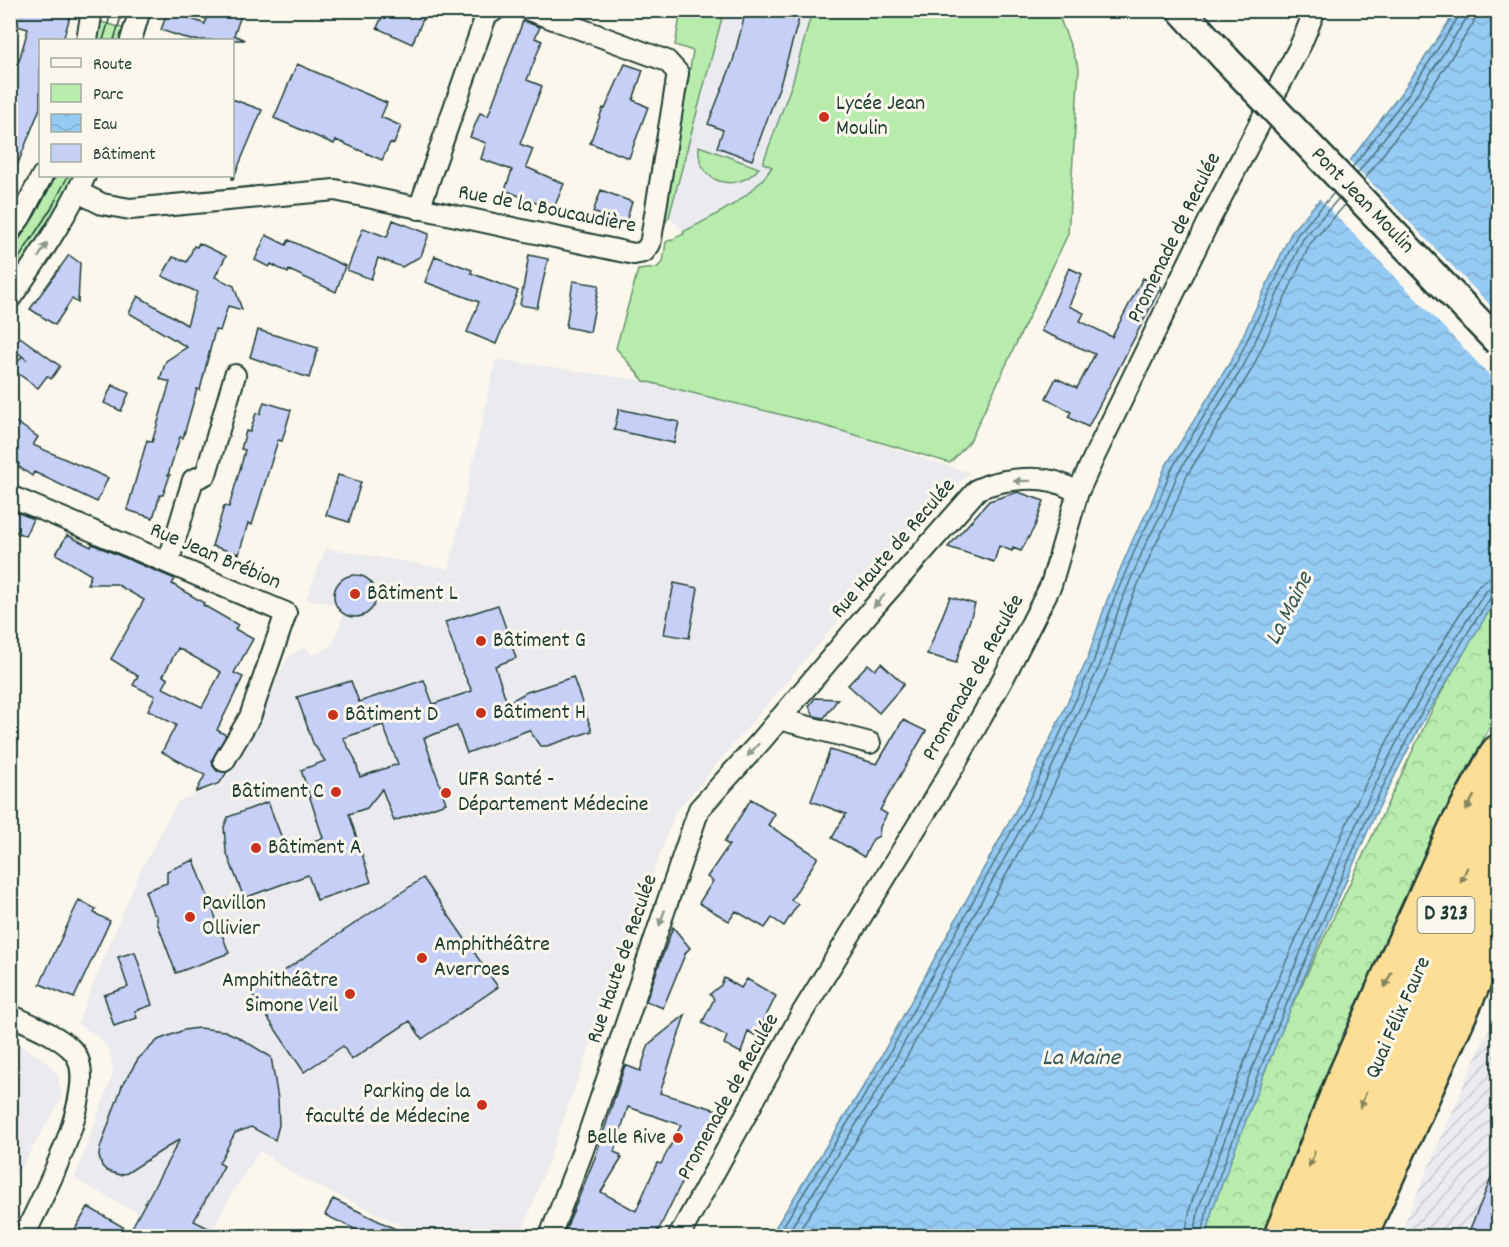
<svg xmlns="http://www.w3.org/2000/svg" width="1509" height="1247" viewBox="0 0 1509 1247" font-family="Dekko,sans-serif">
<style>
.built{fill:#ebebef}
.industrial{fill:url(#industrial-furrows)}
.green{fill:#b7ecad;stroke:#6b9470;stroke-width:1.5}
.forest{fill:url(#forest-crowns);stroke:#6b9470;stroke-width:1.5}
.water{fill:url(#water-waves);stroke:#6692a7;stroke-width:1.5}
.pier{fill:#fbf7ec}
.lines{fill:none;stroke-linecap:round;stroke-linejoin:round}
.shore{stroke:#4e7580;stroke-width:1.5}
.building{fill:#c6d0f7;stroke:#1f3d34;stroke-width:1.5;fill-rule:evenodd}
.street-casing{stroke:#1f3d34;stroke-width:24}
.secondary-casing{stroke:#1f3d34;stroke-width:32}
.highway-casing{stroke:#1f3d34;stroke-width:38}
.street{stroke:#fbf7ec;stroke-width:20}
.secondary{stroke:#fbf7ec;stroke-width:27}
.highway{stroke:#fcde96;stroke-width:33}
.tram{stroke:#1f3d34;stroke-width:1.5}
.secondary-bridge-casing{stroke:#1f3d34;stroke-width:32;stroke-linecap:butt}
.secondary-bridge{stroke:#fbf7ec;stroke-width:27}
.oneway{fill:#8d9a90}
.oneway2{fill:#828560}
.poi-dot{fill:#c8321e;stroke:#fbf7ec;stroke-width:2}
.labels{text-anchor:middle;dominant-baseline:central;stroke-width:6;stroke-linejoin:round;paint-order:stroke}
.shield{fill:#fbf7ec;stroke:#61756b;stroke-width:1.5}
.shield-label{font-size:21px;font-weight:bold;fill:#1f3d34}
.poi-label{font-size:22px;fill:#1f3d34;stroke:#fbf7ec;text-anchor:start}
.street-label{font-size:22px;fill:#1f3d34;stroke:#fbf7ec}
.water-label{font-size:24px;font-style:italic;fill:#37595a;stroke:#fbf7ec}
</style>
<defs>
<pattern id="industrial-furrows" width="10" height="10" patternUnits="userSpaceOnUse" patternTransform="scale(1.5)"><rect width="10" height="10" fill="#ebebef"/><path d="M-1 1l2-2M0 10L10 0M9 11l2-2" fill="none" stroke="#c9cace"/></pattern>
<pattern id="forest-crowns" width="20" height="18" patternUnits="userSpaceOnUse" patternTransform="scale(1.5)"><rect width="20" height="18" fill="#b7ecad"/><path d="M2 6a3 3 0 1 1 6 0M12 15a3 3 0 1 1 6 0" fill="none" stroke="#9dcb95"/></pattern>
<pattern id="water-waves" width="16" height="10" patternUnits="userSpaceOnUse" patternTransform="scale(1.5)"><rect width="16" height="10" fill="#95caf3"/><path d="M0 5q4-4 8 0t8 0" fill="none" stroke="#80aed1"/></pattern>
</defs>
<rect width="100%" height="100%" fill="#fbf7ec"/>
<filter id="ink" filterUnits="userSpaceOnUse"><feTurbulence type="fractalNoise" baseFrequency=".0167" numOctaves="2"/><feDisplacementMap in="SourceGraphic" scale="12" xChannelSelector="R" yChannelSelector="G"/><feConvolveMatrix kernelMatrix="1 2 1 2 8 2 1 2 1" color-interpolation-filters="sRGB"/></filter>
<g filter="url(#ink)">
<path class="built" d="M681,11H1045L1073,76L685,234L664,211L693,51L675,45Z
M496,359L644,381L811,422L970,473L950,490L675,813L521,1236H424L295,1175L260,1151L233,1191L210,1236H181L74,1179L113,1074L110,1051L96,1035L77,1024L139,873L178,801L221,785L248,746L284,664L288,658L294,653L304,648L308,649L311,655L326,649L333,643L344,614L333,604L306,599L326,548L449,569Z
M11,1041L41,1057L58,1074L62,1098L11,1185Z"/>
<path class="industrial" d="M1498,1010V1236H1399L1475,1059Z"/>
<path class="green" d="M681,11H712L723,14L669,217L662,228L693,51L675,45Z
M812,11H1057L1079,68L1068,234L970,441L950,463L811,422L644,381L616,348L638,270L656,268L663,262L666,242L684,234L683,232C716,215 751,199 772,167L763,163L793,81Z
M101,22L126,29L122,40H95Z
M699,146L759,168C736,195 696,183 699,146Z
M49,176H77L11,287V240Z"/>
<path class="forest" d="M1498,588V712L1441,818L1343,1035L1262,1236H1201L1240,1115L1431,712L1492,597Z"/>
<path class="water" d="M1456,11H1498V596L1420,726L1374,817L1295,998L1259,1086L1212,1211L1207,1236H770L873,1071L1026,791L1087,660L1107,600L1134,537L1150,506L1165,467L1232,359L1292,231L1328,190L1404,89Z"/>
<path class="pier" d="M1348,159L1498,313V384L1318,197Z"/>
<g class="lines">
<path class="shore" d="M1352,168L1409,93L1459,16L1460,10
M1357,174L1415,97L1466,19L1467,10
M1364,180L1422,102L1473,24L1476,10
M777,1236L878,1074L1032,794L1093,663L1113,602L1139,540L1156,508L1171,470L1237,362L1297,235L1334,193
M786,1236L885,1078L1038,797L1100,665L1120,605L1146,543L1163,511L1178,473L1244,365L1303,239L1339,198
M796,1236L893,1082L1046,802L1108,669L1128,608L1154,547L1171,515L1186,477L1252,369L1310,244L1345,205
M1185,1236L1191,1204L1238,1078L1274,989L1354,807L1400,716L1454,623L1479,585L1489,579L1498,577
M1194,1236L1199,1207L1247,1081L1283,993L1362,811L1408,720L1462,628L1486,591L1492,587L1498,586
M1202,1236L1207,1209L1254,1084L1290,996L1369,814L1415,724L1468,632L1491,597L1498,594"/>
</g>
<path class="building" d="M10,10H72L63,40H40V108L11,181L10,58L19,61L28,29L10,24Z
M168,10L205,24L208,10H243L234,35L245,40H191L161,30Z
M385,10H427L412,44L377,28Z
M746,10H784L800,15L780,85L752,160L717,147L723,130L708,124L733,61Z
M523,21L540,27L535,38L542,41L527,80L542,86L520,144L533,149L526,167L564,184L553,210L505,190L512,170L481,159L486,143L470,137L480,113L488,116Z
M297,64L387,103L381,117L401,126L394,144L390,143L382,160L336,140L334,144L274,118Z
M625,64L643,70L633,100L648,107L629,158L590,143L603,108L605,109Z
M232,99L262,110L233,179H232Z
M601,190L632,202L625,225L593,212Z
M393,220L429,234L421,256L402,267L378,258L371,279L347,270L363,228L387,237Z
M266,235L286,245L289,240L345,266L336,292L289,270L288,273L271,264L269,267L255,260Z
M199,243L226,256L215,277L234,286L242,310L228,306L220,331L215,330L200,390L197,389L183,438L180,437L168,475H170L163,495H160L153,518L127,510L147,440L152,442L170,382L160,379L166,361L187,347L129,313L138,296L187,325L197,292L162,276L173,257L187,262L194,246L197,247Z
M69,255L80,263L78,303L72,299L55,325L30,309Z
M529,255L548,259L537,308L520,305Z
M435,256L472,270L471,273L518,291L496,344L467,332L479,302L425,282Z
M1069,268L1082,274L1069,306L1084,313L1080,321L1112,337L1143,278L1161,287L1088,427L1068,417L1071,412L1046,398L1056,378L1077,388L1095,354L1041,331Z
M573,281L599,285L590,332L566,327Z
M258,330L318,348L309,378L250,357Z
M20,337L60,366L51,379L47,376L38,388L12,369L22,356L27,360L12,348Z
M112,385L129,393L121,411L104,403Z
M264,402L291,410L282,441L278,440L252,525L248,523L239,554L212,546L224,506L229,507L242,462L245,450L241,449L246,431L250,432L256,413L260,414Z
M619,409L679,422L674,443L614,430Z
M10,418L38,437L33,445L108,478L97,502L34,472L32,476L18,466L19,464L10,458Z
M338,475L361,482L349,522L326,515Z
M1018,492L1044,501L1035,526L1021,551L1013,548L1012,551L999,546L994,562L948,547L989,501Z
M10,509L33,519L25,536L10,529Z
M67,535L91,547L92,544L175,579L172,584L204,603L203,605L238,625L235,629L253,639L234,673L243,677L217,730L226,735L212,760L213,766L217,771L227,772L220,783L196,792L205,775L162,752L176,725L148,710L155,696L133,685L138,676L111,659L144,600L116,584H87L91,575L56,554ZM178,648L221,672L202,707L163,688L168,679L163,676Z
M334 596a21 21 0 1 1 42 0a21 21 0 1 1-42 0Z
M674,583L698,588L689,638L664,634Z
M950,597L975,604L956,663L927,654Z
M498,605L516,658L495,666L507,703L527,692L573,677L592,731L547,746H540L529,730L467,753L457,726L424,738L446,803L394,821L382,789L367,808L349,814L371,882L317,900L308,875L244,898L226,851L224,827L228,817L268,802L288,854L303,844L323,838L301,770L325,761L313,743L297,697L351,681L359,702L424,680L433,704L472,691L462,670L445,622ZM383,725L398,764L360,777L355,759L343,738Z
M881,663L904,684L879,713L848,685L868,664L875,670Z
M815,698L838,699L824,718L814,716L809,706Z
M903,720L926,731L880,810L887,814L880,827L879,836L873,839L864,857L832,838L846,814L811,801L830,750L877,764Z
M751,799L775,814L768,825L818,857L791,900L798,904L784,926L772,918L765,928L736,911L729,921L699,903L713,881L707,877L729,845L724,842Z
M194,860L229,953L176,973L157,922V916L153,913L145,891L167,883V871Z
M423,878L498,987L422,1039L410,1021L351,1060L343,1046L304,1072L251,993Z
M79,900L96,909L94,913L110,921L74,998L40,984Z
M673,927L690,948L686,952L663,1008L646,1001Z
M135,952L152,1005L135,1011L137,1018L114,1026L104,995L128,987L118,957Z
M724,978L741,988L747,979L776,996L756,1036L748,1031L741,1053L724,1044L727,1036L702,1023L714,999L710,994L721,985Z
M685,1015L660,1093L717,1110L660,1227L655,1236H563L596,1155L625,1065L640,1071L649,1044ZM628,1107L681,1125L661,1164L657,1163L636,1211L601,1192L622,1158L620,1157L621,1155L614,1152Z
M198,1028L225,1031L238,1037L271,1057L278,1099L279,1125L275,1140L251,1127L235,1133L219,1163L224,1166L194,1221L224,1236H71L88,1207L130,1231L180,1139L127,1173L120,1175L107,1171L102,1166L99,1156L100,1148L122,1086L138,1059L158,1040L184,1030Z
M1498,1162V1236H1467Z
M333,1199L410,1236H369L325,1215Z"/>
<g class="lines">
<defs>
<path id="street" d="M87,40L92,10
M131,40L140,10
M78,192L102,204L130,209L335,190L634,254L644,252L650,244L651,239L678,73L667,61L529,10
M419,209L486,16L495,10
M10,231L20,218L42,176
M10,299C37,260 65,219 85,176
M10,496L286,613L250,717L224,761
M168,563L193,480L206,474L235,375
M779,719L870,743
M10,1015C30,1024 60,1036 74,1052C102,1086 41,1200 24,1236
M550,1236L583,1150L699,809L761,741L873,608L978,489C998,480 1031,476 1052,481C1061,483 1070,488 1078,492
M679,1236L802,1013L954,766L1004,677L1051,585L1078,492L1095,455L1210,219L1301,44L1315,10"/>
<path id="secondary" d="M1181,10L1226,59"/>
<path id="highway" d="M1281,1236L1344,1078L1398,956L1455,830L1498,752
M1307,1236C1367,1090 1428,945 1498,803
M1334,1236L1498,860
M1360,1236L1498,928"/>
</defs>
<use href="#street" class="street-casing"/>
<use href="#secondary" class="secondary-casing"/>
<use href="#highway" class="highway-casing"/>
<use href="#street" class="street"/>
<use href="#secondary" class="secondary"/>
<use href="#highway" class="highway"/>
<path class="tram" d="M103,40L112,10
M114,40L123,10
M10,253L35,215L56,176
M10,272L52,207L68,176"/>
<defs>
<path id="secondary-bridge" d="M1226,59L1498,342"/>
</defs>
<use href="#secondary-bridge" class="secondary-bridge-casing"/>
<use href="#secondary-bridge" class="secondary-bridge"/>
</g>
<defs><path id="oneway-solid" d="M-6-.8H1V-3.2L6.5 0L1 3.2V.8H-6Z" transform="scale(1.5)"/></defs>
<g class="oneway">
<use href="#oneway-solid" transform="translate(43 250) rotate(-59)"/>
<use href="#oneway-solid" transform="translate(1022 481) rotate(179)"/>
<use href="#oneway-solid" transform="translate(879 601) rotate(131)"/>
<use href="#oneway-solid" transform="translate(753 750) rotate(132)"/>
<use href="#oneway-solid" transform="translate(662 918) rotate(109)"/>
</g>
<g class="oneway2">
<use href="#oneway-solid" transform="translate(1470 803) rotate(119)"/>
<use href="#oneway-solid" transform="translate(1464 875) rotate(114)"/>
<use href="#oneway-solid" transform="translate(1388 980) rotate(114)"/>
<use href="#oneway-solid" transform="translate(1363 1100) rotate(112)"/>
<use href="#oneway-solid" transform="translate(1312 1159) rotate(112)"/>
</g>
</g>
<g class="poi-dot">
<circle cx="824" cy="117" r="6"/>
<circle cx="355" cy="594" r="6"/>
<circle cx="481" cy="641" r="6"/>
<circle cx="481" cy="713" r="6"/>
<circle cx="333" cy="715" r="6"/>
<circle cx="336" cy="792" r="6"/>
<circle cx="446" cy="793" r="6"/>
<circle cx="256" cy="848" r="6"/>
<circle cx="190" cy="917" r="6"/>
<circle cx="422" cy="958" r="6"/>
<circle cx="350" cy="994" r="6"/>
<circle cx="482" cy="1105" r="6"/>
<circle cx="678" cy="1138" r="6"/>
</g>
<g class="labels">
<rect class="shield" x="1417.5" y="897" width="57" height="36" rx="4.5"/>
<g class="shield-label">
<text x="1446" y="915">D 323</text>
</g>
<g class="poi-label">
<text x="836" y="104">Lycée Jean<tspan x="836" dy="25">Moulin</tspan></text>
<text x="367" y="594">Bâtiment L</text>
<text x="493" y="641">Bâtiment G</text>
<text x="493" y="713">Bâtiment H</text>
<text x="345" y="715">Bâtiment D</text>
<text x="458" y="780">UFR Santé -<tspan x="458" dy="25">Département Médecine</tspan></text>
<text x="324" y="792" text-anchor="end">Bâtiment C</text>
<text x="268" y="848">Bâtiment A</text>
<text x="202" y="904">Pavillon<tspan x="202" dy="25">Ollivier</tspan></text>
<text x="434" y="945">Amphithéâtre<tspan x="434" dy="25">Averroes</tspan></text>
<text x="338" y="981" text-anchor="end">Amphithéâtre<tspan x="338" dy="25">Simone Veil</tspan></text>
<text x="470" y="1092" text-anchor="end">Parking de la<tspan x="470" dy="25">faculté de Médecine</tspan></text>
<text x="666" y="1138" text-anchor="end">Belle Rive</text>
</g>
<g class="street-label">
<text transform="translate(1362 201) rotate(46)">Pont Jean Moulin</text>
<text transform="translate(547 210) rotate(11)">Rue de la Boucaudière</text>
<text transform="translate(1175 238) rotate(-64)">Promenade de Reculée</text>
<text transform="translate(894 549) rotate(-49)">Rue Haute de Reculée</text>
<text transform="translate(215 557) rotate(23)">Rue Jean Brébion</text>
<text transform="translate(974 678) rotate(-61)">Promenade de Reculée</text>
<text transform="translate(623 959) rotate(-71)">Rue Haute de Reculée</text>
<text transform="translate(1399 1018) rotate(-66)">Quai Félix Faure</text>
<text transform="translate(729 1097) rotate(-61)">Promenade de Reculée</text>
</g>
<g class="water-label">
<text transform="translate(1290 609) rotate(-63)">La Maine</text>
<text x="1081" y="1059">La Maine</text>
</g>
</g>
<rect width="1509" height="1247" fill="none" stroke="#fbf7ec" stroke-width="36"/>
<rect x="18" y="18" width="1473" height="1211" fill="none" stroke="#1f3d34" stroke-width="2" filter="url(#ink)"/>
<rect x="39" y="39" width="195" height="138" fill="#fbf7ec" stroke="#a3ada2" stroke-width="1.5"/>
<rect x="51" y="58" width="30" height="9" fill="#fbf7ec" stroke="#a3ada2" stroke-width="1.5"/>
<text x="93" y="69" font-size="18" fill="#1f3d34">Route</text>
<rect x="51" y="84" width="30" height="18" fill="#b7ecad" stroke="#a3ada2" stroke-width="1.5"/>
<text x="93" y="99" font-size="18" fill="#1f3d34">Parc</text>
<rect x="51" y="114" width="30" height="18" fill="url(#water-waves)" stroke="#a3ada2" stroke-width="1.5"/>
<text x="93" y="129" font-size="18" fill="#1f3d34">Eau</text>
<rect x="51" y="144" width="30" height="18" fill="#c6d0f7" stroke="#a3ada2" stroke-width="1.5"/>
<text x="93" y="159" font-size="18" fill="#1f3d34">Bâtiment</text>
</svg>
